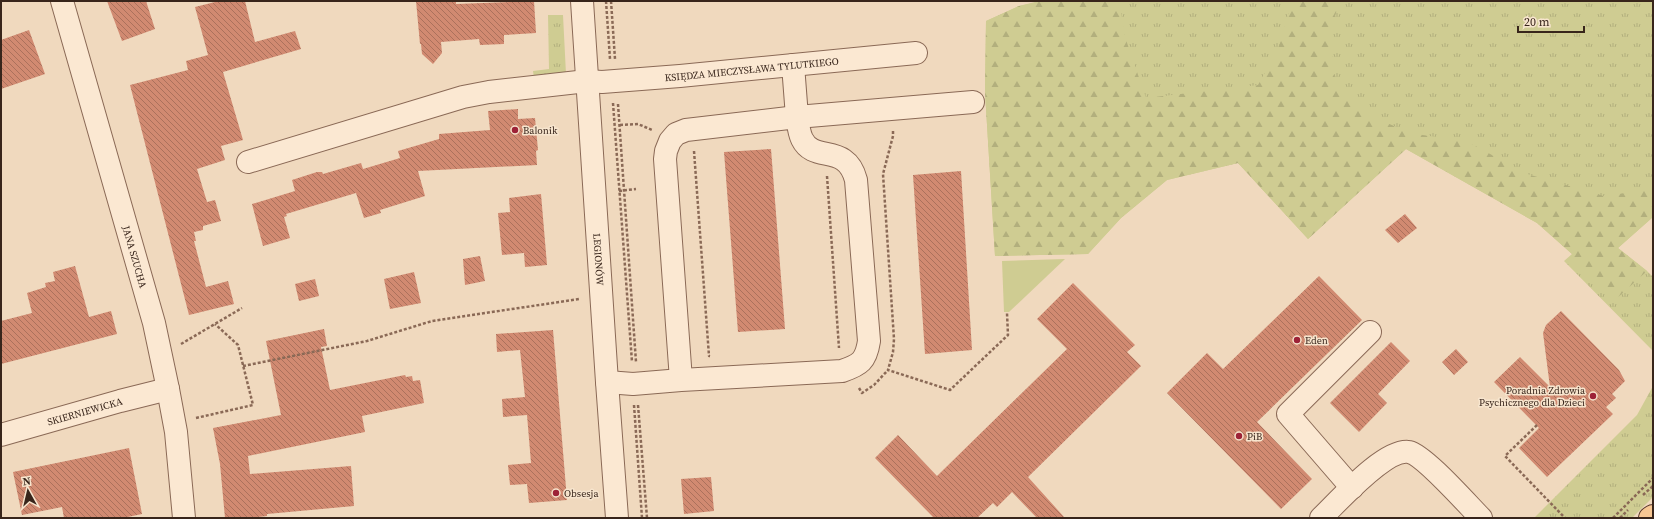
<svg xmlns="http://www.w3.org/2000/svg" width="1654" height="519" viewBox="0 0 1654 519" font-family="'Source Serif 4',serif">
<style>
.grass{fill:url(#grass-tufts)}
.forest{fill:url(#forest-firs)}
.park{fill:#cfcc92}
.building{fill:url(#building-back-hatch)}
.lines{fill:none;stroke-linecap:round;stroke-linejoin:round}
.minor-casing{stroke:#8a6956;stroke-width:24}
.major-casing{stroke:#57382b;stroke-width:24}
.path{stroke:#8a6956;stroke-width:2.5;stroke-dasharray:3 2;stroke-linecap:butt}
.minor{stroke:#fbe8d2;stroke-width:22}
.major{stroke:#f7c793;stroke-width:22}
.poi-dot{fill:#9d2237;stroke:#f7e5ce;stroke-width:1.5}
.labels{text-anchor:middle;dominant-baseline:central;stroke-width:3;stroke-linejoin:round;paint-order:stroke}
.street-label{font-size:10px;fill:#38251b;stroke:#f7e5ce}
.poi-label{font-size:10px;fill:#38251b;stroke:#f7e5ce;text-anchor:start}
</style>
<defs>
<pattern id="grass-tufts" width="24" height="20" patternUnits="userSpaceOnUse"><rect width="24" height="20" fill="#cfcc92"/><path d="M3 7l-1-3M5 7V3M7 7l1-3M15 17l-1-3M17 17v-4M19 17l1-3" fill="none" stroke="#b2af7d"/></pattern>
<pattern id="forest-firs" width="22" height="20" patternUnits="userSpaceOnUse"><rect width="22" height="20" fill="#cfcc92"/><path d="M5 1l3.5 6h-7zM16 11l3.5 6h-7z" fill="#b2af7d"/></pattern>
<pattern id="building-back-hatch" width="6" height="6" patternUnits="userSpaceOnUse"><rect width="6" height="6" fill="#d18a71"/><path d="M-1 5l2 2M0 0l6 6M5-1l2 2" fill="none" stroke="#ab715c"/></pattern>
</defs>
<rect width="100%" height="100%" fill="#f0d9be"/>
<path class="grass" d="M1043,1H1653V217L1618,248L1647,271L1653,277V351L1564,261L1572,254L1537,223L1406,149L1308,239L1238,163L1167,180L1121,218L1088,254L995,256L985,92L986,21L1019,6Z
M548,15H563L566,74L534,78L533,71L549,69Z
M1653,386V497L1632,518H1534L1637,415Z"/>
<path class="forest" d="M1039,1H1119L1125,37L1146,98L1258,85L1278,50L1292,1H1340L1334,19L1332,34L1333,70L1338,90L1362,112L1410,133L1468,142L1527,174L1604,196L1653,189V217L1618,248L1647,271L1615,300L1572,254L1537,223L1406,149L1308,239L1238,163L1167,180L1121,218L1088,254L995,256L985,92L986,21L1019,6Z"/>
<path class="park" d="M1065,259L1009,312H1004L1002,261Z"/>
<path class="building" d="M107,1H146L155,29L122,41Z
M219,1H245L255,42L295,31L301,49L223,72L243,140L221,146L225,160L197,169L207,202L215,200L221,221L203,226V230L194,232L196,241H194L206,287L228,281L234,304L189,315L130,85L188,70L186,61L208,55L195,7Z
M416,1H456V4L534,1L536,33L504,35V44L480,45L479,39L441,42L442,53L433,64L422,54L421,44H420Z
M29,30L45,74L1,89V40Z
M518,109V119L535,118L538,150L536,151L537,165L418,171L425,196L380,210L381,213L364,218L356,193L286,214L287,216L284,217L290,238L263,246L252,204L295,191L292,180L317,172H322L323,174L361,163L363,169L400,158L398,151L439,139V134L490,130L488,111Z
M771,149L785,329L738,332L724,152Z
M961,171L972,350L925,354L913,175Z
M541,194L547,265L525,267L524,253L502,255L498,213L510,212L509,198Z
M1405,214L1417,228L1398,243L1385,230Z
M480,256L485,281L465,285L463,259Z
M75,266L89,317L111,311L117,334L1,364V321L32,313L27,293L46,287L45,283L55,281L53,272Z
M414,272L421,303L390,309L384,279Z
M1319,276L1362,320L1257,422L1312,479L1281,509L1167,393L1207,353L1223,369Z
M315,279L319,296L299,301L295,284Z
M1073,283L1135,345L1127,352L1141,366L1028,477L1065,518H1037L1012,492L997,507L993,503L977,518H934L875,458L898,435L937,476L1067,349L1037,319Z
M1561,311L1619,370L1625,381L1612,394L1616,398L1606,407L1613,414L1547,477L1519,448L1539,428L1494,382L1520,357L1550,387L1543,333L1546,325Z
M324,329L327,346L321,347L330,390L405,375L406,377L412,376L413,381L420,380L424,403L362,416L365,432L248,456L250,474L351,466L354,506L267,514V516L258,517V518H225L220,464L213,428L281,415L266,341Z
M553,330L567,500L529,503L527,484L510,485L508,465L531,463L527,415L503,417L502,399L525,397L520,350L497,352L496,334Z
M1391,342L1410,361L1378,394L1387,403L1359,432L1330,403Z
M1456,349L1468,362L1454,375L1442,362Z
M129,448L142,514L123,518H64L62,507L22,515L13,472Z
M711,477L714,511L684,514L681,479Z"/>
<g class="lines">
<defs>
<g id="minor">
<path id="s1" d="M62,1L154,323L168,389L176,432L184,518"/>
<path id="s2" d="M582,1L607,382L617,518"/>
<path d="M793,65L797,117L973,102"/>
<path id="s3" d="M248,162L463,97L489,92L587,81L602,82L680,76L916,53"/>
<path d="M607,382L633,384L681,380L665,159L666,151L670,141L676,134L686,130L797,117C798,124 799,133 802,139C814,164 846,142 856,180L869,341C866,361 860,365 842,371L681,380"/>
<path id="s4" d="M1,435L120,401L168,389"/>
<path d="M1352,488L1288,414L1370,332"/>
<path d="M1321,518C1338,502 1385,448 1409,452C1424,455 1468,505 1481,518"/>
</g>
<path id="major" d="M1650,518L1653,516"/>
</defs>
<use href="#minor" class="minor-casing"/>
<use href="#major" class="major-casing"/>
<path class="path" d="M606,1L610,59
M611,1L615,59
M613,103L632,362
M618,104L636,362
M620,125L638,124L652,130
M893,131V136L883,174L894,339L893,352L888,370L950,390L1008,335L1007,313
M694,151L709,356H710
M827,176L839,348
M619,191L636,189
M181,344L242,308
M243,366L367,341L432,321L579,299
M859,388L862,393L874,385L888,370
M634,405L642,518
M638,405L647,518
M196,418L253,405L238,345L215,324
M1537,425L1505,456L1565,518
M1643,495L1653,486
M1613,518L1653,478
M1620,518L1628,510"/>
<use href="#minor" class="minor"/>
<use href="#major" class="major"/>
</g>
<g class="poi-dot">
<circle cx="515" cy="130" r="4"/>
<circle cx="1297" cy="340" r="4"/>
<circle cx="1593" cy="396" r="4"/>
<circle cx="1239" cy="436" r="4"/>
<circle cx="556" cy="493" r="4"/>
</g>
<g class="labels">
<g class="street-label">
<text stroke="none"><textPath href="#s3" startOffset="515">KSIĘDZA MIECZYSŁAWA TYLUTKIEGO</textPath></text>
<text stroke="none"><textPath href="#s1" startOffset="266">JANA SZUCHA</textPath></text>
<text stroke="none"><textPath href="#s2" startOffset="259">LEGIONÓW</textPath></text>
<text stroke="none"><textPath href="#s4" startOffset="87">SKIERNIEWICKA</textPath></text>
</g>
<g class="poi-label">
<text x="523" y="130">Balonik</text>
<text x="1305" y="340">Eden</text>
<text x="1585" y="390" text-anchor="end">Poradnia Zdrowia<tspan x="1585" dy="12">Psychicznego dla Dzieci</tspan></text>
<text x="1247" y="436">PiB</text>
<text x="564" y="493">Obsesja</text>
</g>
</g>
<rect width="1654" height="519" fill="none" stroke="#38251b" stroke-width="4"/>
<g transform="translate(28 491) rotate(352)" stroke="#f7e5ce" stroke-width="3" paint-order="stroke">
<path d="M0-3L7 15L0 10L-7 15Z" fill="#38251b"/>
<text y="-6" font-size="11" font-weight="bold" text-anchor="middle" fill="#38251b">N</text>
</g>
<path d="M1518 26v6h66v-6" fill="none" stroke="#38251b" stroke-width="2"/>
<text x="1524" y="26" font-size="12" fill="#38251b" stroke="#f7e5ce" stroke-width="3" paint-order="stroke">20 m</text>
</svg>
